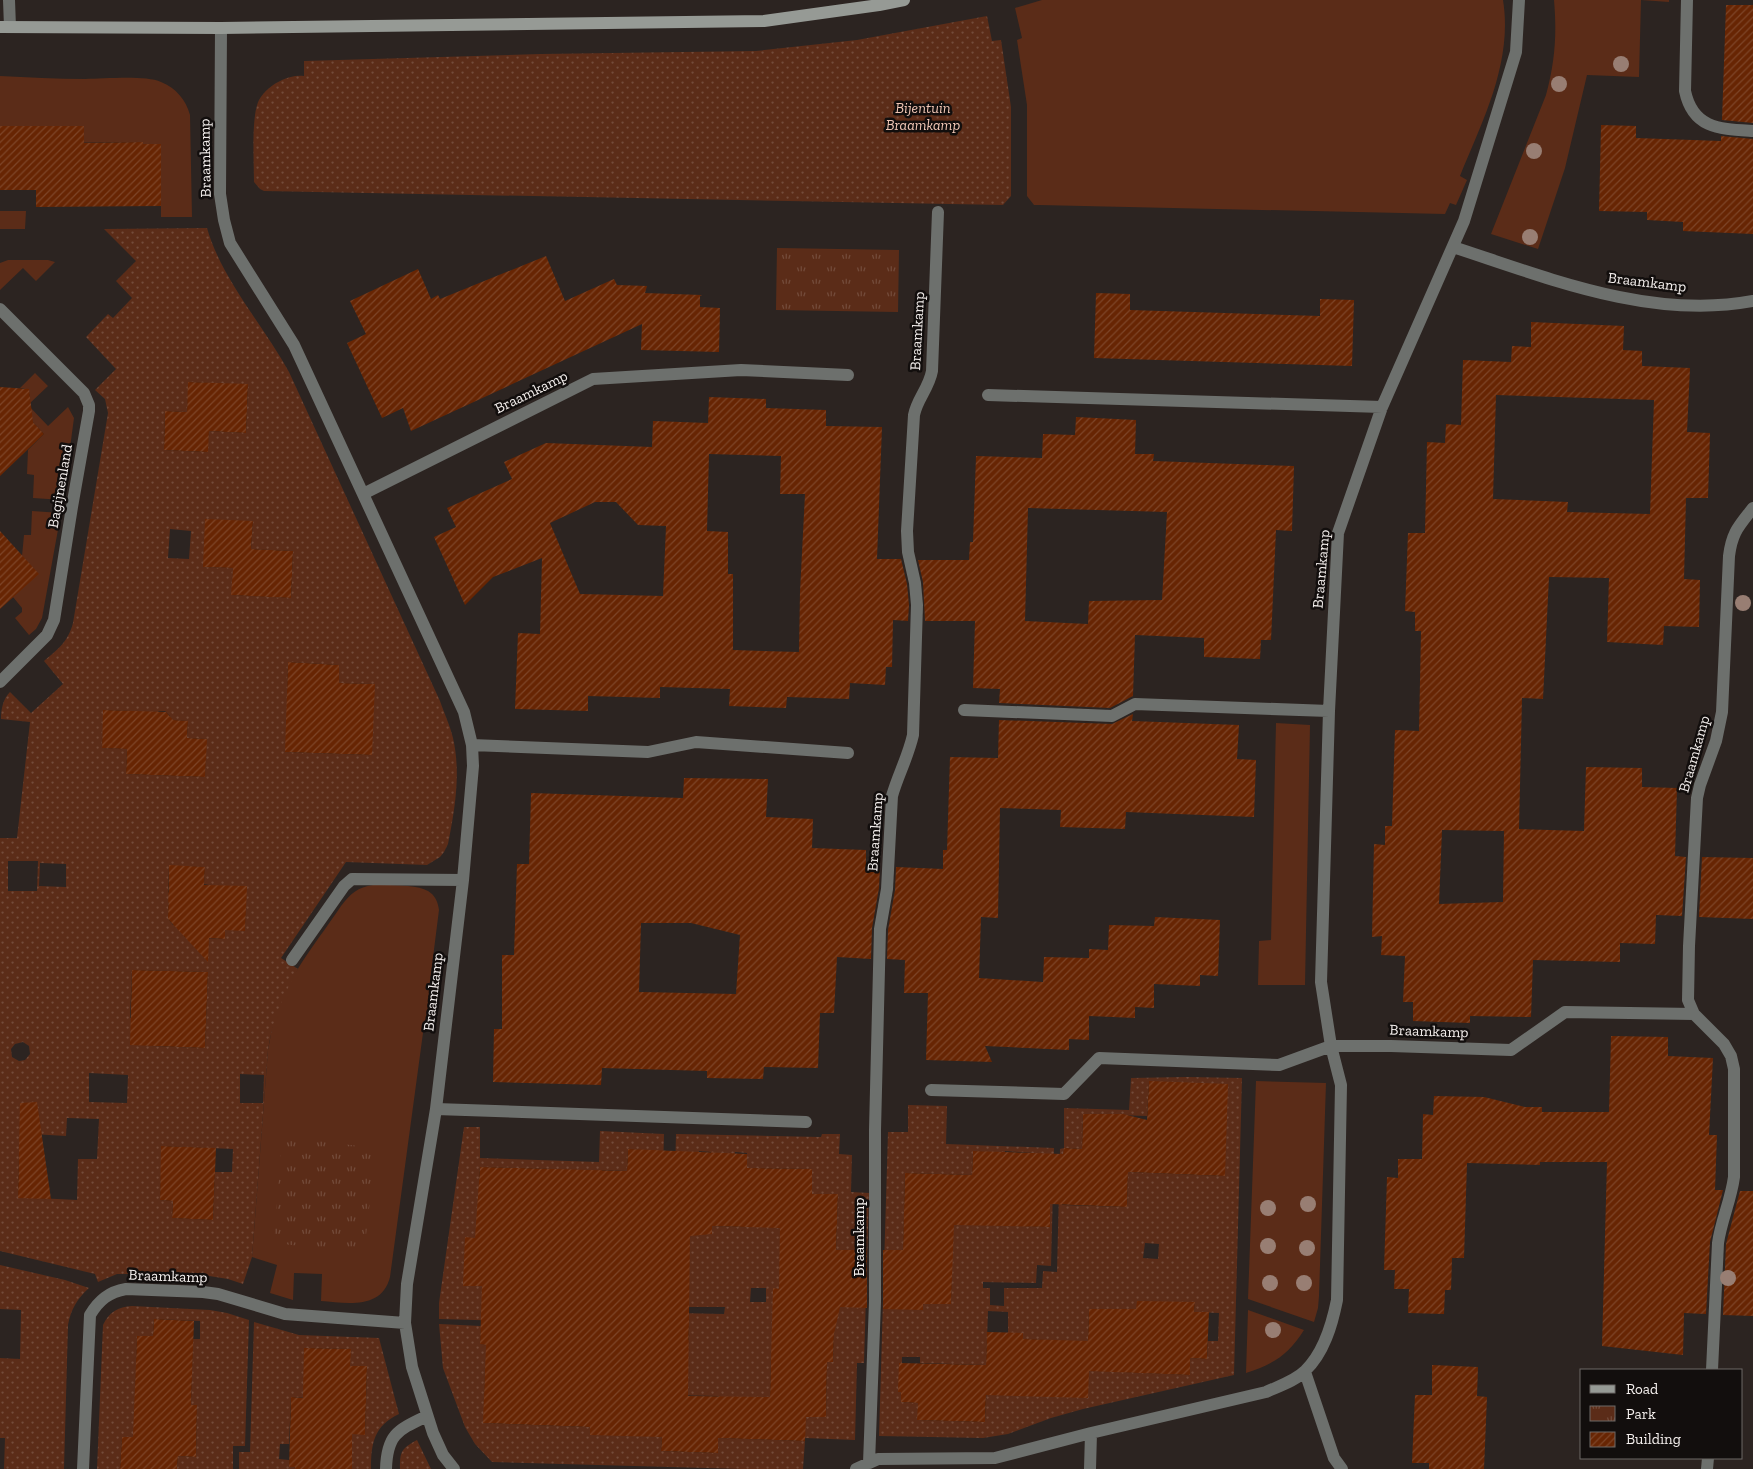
<svg xmlns="http://www.w3.org/2000/svg" width="1753" height="1469" viewBox="0 0 1753 1469" font-family="'Zilla Slab',serif">
<style>
.grass{fill:#5b2c18}
.park{fill:url(#park-tufts)}
.garden{fill:url(#garden-dots);fill-rule:evenodd}
.building{fill:url(#building-hatch);fill-rule:evenodd}
.lines{fill:none;stroke-linecap:round;stroke-linejoin:round}
.street{stroke:#6d706d;stroke-width:12}
.secondary{stroke:#969a95;stroke-width:12}
.tree{fill:#987e73}
.labels{text-anchor:middle;dominant-baseline:central;stroke-width:5;stroke-linejoin:round;paint-order:stroke}
.park-label{font-size:15px;font-style:italic;fill:#f1c7b6;stroke:#120e0d}
.street-label{font-size:15px;fill:#f5f0ee;stroke:#120e0d}
</style>
<defs>
<pattern id="park-tufts" width="24" height="20" patternUnits="userSpaceOnUse" patternTransform="scale(1.25)"><rect width="24" height="20" fill="#5b2c18"/><path d="M3 7l-1-3M5 7V3M7 7l1-3M15 17l-1-3M17 17v-4M19 17l1-3" fill="none" stroke="#734b3a"/></pattern>
<pattern id="garden-dots" width="8" height="8" patternUnits="userSpaceOnUse" patternTransform="scale(1.25)"><rect width="8" height="8" fill="#5b2c18"/><path d="M2 2h.1M6 6h.1" fill="none" stroke="#734b3a" stroke-width="1.8" stroke-linecap="round"/></pattern>
<pattern id="building-hatch" width="6" height="6" patternUnits="userSpaceOnUse" patternTransform="scale(1.25)"><rect width="6" height="6" fill="#672503"/><path d="M-1 1l2-2M0 6l6-6M5 7l2-2" fill="none" stroke="#7d4528"/></pattern>
</defs>
<rect width="100%" height="100%" fill="#2c2421"/>
<path class="grass" d="M1042,0H1503C1513,62 1483,120 1460,176L1467,180L1456,205L1450,203L1445,214L1039,205H1034L1027,196V105L1017,40L1022,38L1015,8Z
M1554,0H1669V2L1641,0L1639,77L1587,75L1565,168L1538,249L1491,234L1546,95C1555,62 1557,34 1554,0Z
M0,76C28,77 56,79 85,79C104,79 145,75 161,82C176,88 186,100 190,115L192,217H161V144H143L142,142L37,143V126H0Z
M0,211H26L25,229H0Z
M8,260H48L55,262L36,281L23,268L0,290V263Z
M35,373L48,386L28,405L48,426L68,407L74,418L63,500L33,498L34,475L27,474L28,450L44,434L20,408L30,398V395L24,388H20Z
M32,511L61,513L42,618L36,629L29,635L15,618L22,612V608L13,597L22,556L24,535H31Z
M1276,723L1310,725L1305,985H1258L1259,941L1271,940Z
M373,885C387,885 416,884 428,891C435,895 438,902 439,910L429,989L436,994L433,1016L426,1018L423,1033L390,1277C382,1310 346,1303 321,1301L322,1274L294,1273L293,1300L270,1293L277,1265L252,1257L268,1050C271,1036 272,1022 278,1008C292,971 319,939 341,906C350,894 358,887 373,885Z
M1256,1081L1326,1083L1319,1296L1318,1308L1314,1322L1248,1299Z
M1248,1310L1304,1330C1288,1355 1274,1364 1246,1373Z"/>
<path class="park" d="M777,248L899,250L898,312L776,310Z
M282,1137L376,1148L364,1253L274,1243Z"/>
<path class="garden" d="M987,16L992,41L1001,40L1011,107V196L1003,205L264,191L260,189L254,182C254,162 251,116 259,100C264,91 273,84 282,80C289,77 296,75 304,76V61L541,54L756,51L857,40Z
M207,228C221,278 263,325 289,372L440,701C444,713 450,725 453,738C461,773 455,809 448,844L444,852L440,857L427,865L346,862L281,958L298,969C283,996 273,1018 268,1050L252,1257L243,1284L228,1279L203,1275L166,1274H117L98,1282L95,1274L0,1251V838H17L30,722L1,719C1,709 3,699 10,692L31,713L63,684L44,661C58,649 68,642 73,623L108,413L105,399L95,390L116,369L86,337L108,314L113,318L132,298L116,281L136,261L104,229ZM189,382L248,385L246,433L209,431L207,452L164,450L165,411L187,412ZM253,521L251,549L293,551L291,598L232,595L233,568L203,567ZM170,529L191,531L189,559L168,558ZM288,662L339,665V683L374,684L371,755L285,752L300,695L287,694ZM104,710L131,711L154,715L159,711H165L170,716V720L188,721L187,738L206,739L205,777L126,774L127,749L102,748ZM8,861H38L37,891H8ZM40,863L66,864V887L39,886ZM169,866L205,867L204,884L209,885L214,891L246,886L245,930H225L224,939L184,937V925H173L168,919V903L173,898L168,892ZM132,970L208,972L205,1048L152,1046L153,1019L130,1018ZM23,1042L29,1046L30,1054L25,1060L19,1061L12,1057L11,1049L15,1044ZM89,1073L128,1075L127,1103L89,1102ZM240,1074L264,1075L263,1103H240ZM67,1118L99,1119L97,1159H78L77,1200L18,1197L19,1155L32,1134L66,1136ZM162,1146L233,1149L232,1172H215L213,1220L172,1218L173,1201L160,1200Z
M1187,1077L1242,1078L1234,1375L1083,1409L1051,1418L1008,1434L983,1438L879,1436L888,1132H908V1105L947,1106L946,1144L1054,1148L1051,1266L1037,1265L1036,1283L983,1282V1288H990V1305L1004,1306V1288H1042L1043,1271L1057,1272L1060,1149L1064,1148V1108L1129,1110L1131,1078ZM1149,1082L1177,1083L1224,1176L1128,1172L1127,1207L1062,1205L1064,1148L1082,1149L1083,1114L1147,1116ZM973,1151L987,1152L1004,1176L1005,1151L1033,1153L1032,1177L1051,1178L1049,1227L938,1223L952,1255L951,1304L902,1303L905,1173L972,1175ZM1145,1243L1159,1244L1158,1259L1143,1258ZM1195,1303L1194,1312L1219,1313L1218,1341H1208L1207,1359L1190,1358V1375L1122,1372L1089,1355L987,1378L985,1422L918,1420V1403L901,1402L902,1357H920V1363L986,1365L988,1311L1008,1312V1333H1023V1339L1088,1342L1089,1309H1125L1161,1317Z
M464,1127H480V1158L599,1162L600,1131L664,1134L663,1171H639L640,1150L628,1149L627,1171L602,1170L601,1223L602,1230L605,1231L606,1240L637,1241V1232H641V1224L673,1225V1233H676L677,1225L708,1226L709,1234H712V1226L745,1227L746,1204H781L780,1250L798,1251L796,1304H778L777,1359H771L770,1404L720,1402L719,1396L664,1395V1361H654L653,1384L629,1383V1360H618L617,1383L594,1382L593,1351H582V1373H558L560,1319L676,1322L677,1313L724,1314L725,1307H689V1285H671V1291H655L654,1310L670,1311V1316H626L628,1287L611,1286L610,1315L552,1313V1322L439,1319V1303ZM480,1167L553,1169L552,1202H560V1205L552,1206L551,1237L559,1238L558,1242L539,1241L538,1273H545L546,1276H538L537,1308H544V1312L484,1311L485,1286H464V1273L486,1274V1250L465,1249V1238L498,1239L499,1216L478,1215V1203L499,1204L500,1179H479ZM582,1189H599V1206H582ZM576,1242L592,1243L591,1266H576ZM574,1278H592L591,1310L574,1309ZM751,1288H766V1302H750ZM666,1326H689V1340L666,1339Z
M676,1134L821,1137L822,1134H840L839,1154L852,1155L851,1192L869,1193L864,1363H857L855,1440L805,1438V1417H826L827,1362H833L835,1307H852L836,1250L838,1194H812V1169L747,1168V1153L735,1152L734,1174L710,1173L711,1152L699,1151L698,1173L675,1172Z
M0,1265L65,1280L89,1288C77,1299 71,1309 68,1325L64,1469H4L5,1438H0V1358L20,1359L21,1310L0,1309Z
M132,1306L210,1310L227,1313L249,1320L245,1446H233V1469H177L178,1456L196,1457L197,1405H191L193,1339H200V1321L154,1319L153,1336H137L135,1403L150,1438L122,1437L120,1469H97L103,1325C109,1312 118,1307 132,1306Z
M254,1322L299,1335L379,1338L399,1414C374,1426 371,1443 371,1469H352L336,1434H365L367,1367L350,1366V1349L304,1348V1366L310,1367L309,1398L291,1397L289,1444H280L279,1459L289,1460V1467H295V1469H239V1452H250Z
M439,1324L481,1326L480,1344L505,1346L485,1371L484,1423L590,1427L662,1437L661,1451L718,1453V1438L805,1441L803,1469H742L492,1462L475,1444L465,1427L443,1368Z
M417,1440L431,1469H400C400,1451 401,1449 417,1440Z"/>
<path class="building" d="M1726,5H1753V123L1722,120Z
M1601,125L1636,126V138L1721,141V136L1753,139V234L1683,231V222L1647,220V212L1599,211Z
M0,126H84V143L143,142V144H161V206L36,207V190H0Z
M546,256L565,301L614,279L617,285L647,286L645,293L702,295L700,296V307L720,308L719,352L641,350L642,324L411,431L403,408L382,418L347,343L366,334L350,301L418,269L431,299L438,295L440,299Z
M1096,293L1130,294V310L1320,316V299L1354,300L1352,366L1094,358Z
M1531,322L1624,326L1623,350L1642,351V366L1690,368L1687,432L1710,433L1708,498H1686L1684,579L1700,580L1699,627L1664,626L1663,645L1607,642L1609,578L1549,577L1543,699L1522,698L1519,829L1584,831L1586,767L1642,768V787L1677,788L1675,856L1686,857L1682,916L1656,915L1655,944L1620,943V962L1533,960L1531,1017L1470,1016V1023L1413,1021V1002H1403L1405,956L1381,955L1382,936L1372,937L1374,844L1385,845V826H1392L1395,730L1419,731L1421,631H1415V612L1405,611L1408,533H1425L1427,442L1445,443L1446,424L1461,425L1463,360L1511,362L1512,346L1531,347ZM1496,395L1654,400L1650,514L1567,512L1568,502L1493,499ZM1442,830L1504,831L1503,902L1439,904Z
M188,382L248,384L246,433L209,431L208,452L164,450L165,411L187,412Z
M0,387L29,389L33,422L44,434L0,476Z
M709,397L766,399V408L826,410V426L882,427L877,559H901L907,584L909,605L908,621L893,620L892,667H886L885,685L850,683L849,699L787,697L786,708L729,706L730,689L660,687V698L588,696V711L515,709L518,633L540,634L542,558L493,577L465,605L434,537L456,527L447,508L512,479L504,462L546,443L652,447L653,421L708,423ZM709,454L781,456L780,494H805L800,592L799,652L733,650V574H728V532L707,531ZM595,502H616L638,525L666,526L663,596L580,594L550,523Z
M1076,417L1136,420L1135,454H1154L1153,461L1294,466L1292,531L1276,530L1271,640H1261L1260,659L1204,657V638L1135,635L1133,696L1110,708L999,703L1000,689L973,688L975,621H925L923,582L918,560H969L970,542H973L976,456L1042,458L1043,434L1075,435ZM1028,508L1167,512L1162,600L1089,601L1088,624L1025,621Z
M205,519L253,521L251,549L293,551L291,598L231,595L233,568L203,567Z
M0,531L39,574L0,609Z
M288,662L339,665V683L375,684L372,755L285,752Z
M103,710L166,712L173,720L188,721L187,738L207,739L205,777L126,774L127,749L102,748Z
M1133,714L1132,721L1239,725L1237,759L1256,760L1254,817L1126,812L1125,829L1093,828L1060,827L1061,810L1000,808L998,918L981,917L979,978L1043,982L1044,957L1089,958V949L1108,950L1109,925L1154,926L1155,917L1220,920L1218,976L1200,975V986L1154,984V1008L1135,1007V1018L1089,1016V1040L1069,1039V1050L985,1046L992,1062L926,1060L928,993H904L905,960L887,959L888,930L895,890L896,867L943,869V850H947L950,757L998,758L999,720L1112,724Z
M684,778L768,779L766,817L813,819L812,848L866,850V866L880,867L879,888L872,928L871,959L837,957L834,1013H820L818,1068L764,1067L763,1079L707,1078V1071L602,1068L601,1085L493,1082L494,1029H502V955H514L517,864H529L531,793L683,798ZM641,923H691L740,935L736,994L639,992Z
M1702,857L1753,858V919L1699,917Z
M169,865L205,867L204,885L247,886L245,931L225,930V939L209,938L208,962L168,919Z
M132,970L208,972L205,1048L130,1045Z
M1611,1036L1668,1037V1056L1713,1058L1709,1135H1717L1715,1190H1723L1710,1242L1706,1314L1684,1313L1683,1355L1602,1346L1607,1162H1540V1165L1467,1163L1464,1258H1452L1451,1290H1445L1444,1314L1408,1313L1409,1289H1394L1395,1270H1384L1387,1177L1398,1178V1159H1422L1423,1114L1433,1115L1434,1096L1484,1097L1525,1107H1542V1112H1609Z
M1149,1081L1228,1084L1225,1176L1128,1172L1127,1207L1050,1204V1227L954,1225L951,1304H923V1310L883,1309V1250H903L905,1173L972,1175L973,1151L1063,1154L1064,1148L1082,1149L1083,1114H1123L1147,1120Z
M37,1102L51,1199L18,1198L20,1103Z
M161,1146L216,1148L213,1220L172,1218L173,1201L160,1200Z
M628,1149L747,1154V1168L812,1169V1194H838L836,1250H867V1308L840,1307L834,1334L833,1362H827L826,1417H806L805,1441L718,1438V1453L661,1451L662,1437L590,1435V1427L483,1423L486,1345L480,1344L482,1286H463L465,1237L475,1238L480,1167L627,1171ZM712,1226L780,1228L779,1289L773,1288L770,1397L688,1396L690,1236L712,1234Z
M1740,1191H1753V1316L1723,1315L1726,1244Z
M1137,1301L1195,1302L1194,1312H1209L1207,1359L1190,1358V1375L1089,1371L1088,1398L986,1395L985,1422L917,1420L918,1403L901,1402V1392H898L899,1363L986,1365L987,1332L1023,1333V1339L1088,1341L1089,1309H1136Z
M154,1319L194,1321L191,1405H197L196,1457L178,1456L177,1469H120L122,1437H133L137,1336H153Z
M304,1348L351,1349L350,1366H367L365,1435L352,1434V1469H295V1467H289L291,1397L303,1398Z
M1432,1365L1478,1367L1477,1396L1487,1397L1484,1469H1429V1463H1412L1415,1395H1432Z"/>
<g class="lines">
<path class="street" d="M9,0L10,27
M1687,0L1685,91C1693,129 1720,129 1753,131
M221,28L220,194L224,220L230,243L294,345L464,712L472,745L473,766L463,880L436,1109L407,1284L405,1323L412,1367L433,1433L443,1455L454,1469
M1453,247C1548,278 1651,320 1753,301
M0,309L84,393L89,405V411L72,507L54,620L47,635L0,682
M988,395L1382,407
M363,494L593,379L741,370L848,375
M964,710L1112,716L1135,704L1329,711
M472,745L648,752L696,742L848,753
M292,960L344,886L352,879L463,880
M931,1090L1064,1094L1099,1058L1279,1065L1331,1046H1391L1511,1050L1565,1012L1694,1014
M436,1109L806,1122
M1712,1370L1718,1243C1721,1221 1731,1200 1734,1177V1069L1731,1056L1724,1044L1694,1014L1688,1000L1689,946L1697,798L1700,785L1716,741L1722,712L1729,556C1732,532 1739,526 1753,508
M1305,1372L1334,1458L1342,1469
M869,1463L875,1302V1130L880,929L887,889L892,796C898,775 908,757 913,735L917,605L915,583L908,552L907,531L914,415C917,399 929,388 932,371L938,212
M83,1469L90,1315C99,1300 109,1292 126,1289L203,1292L218,1294L285,1314L405,1323
M386,1469C387,1434 398,1430 427,1416
M856,1469L878,1459L995,1458L1091,1433L1266,1392C1279,1386 1295,1381 1305,1371C1324,1353 1332,1325 1337,1300L1341,1085L1331,1046L1321,982L1329,711L1338,533L1382,407L1464,221L1516,52L1519,0
M1090,1469L1091,1433
M1707,1469L1708,1458"/>
<path class="secondary" d="M0,27L221,28L764,21L879,5L904,0"/>
</g>
<g class="tree">
<circle cx="1621" cy="64" r="8"/>
<circle cx="1559" cy="84" r="8"/>
<circle cx="1534" cy="151" r="8"/>
<circle cx="1530" cy="237" r="8"/>
<circle cx="1743" cy="603" r="8"/>
<circle cx="1308" cy="1204" r="8"/>
<circle cx="1268" cy="1208" r="8"/>
<circle cx="1268" cy="1246" r="8"/>
<circle cx="1307" cy="1248" r="8"/>
<circle cx="1728" cy="1278" r="8"/>
<circle cx="1270" cy="1283" r="8"/>
<circle cx="1304" cy="1283" r="8"/>
<circle cx="1273" cy="1330" r="8"/>
</g>
<g class="labels">
<g class="park-label">
<text x="923" y="108">Bijentuin<tspan x="923" dy="17">Braamkamp</tspan></text>
</g>
<g class="street-label">
<text transform="translate(205 158) rotate(-91)">Braamkamp</text>
<text transform="translate(1647 282) rotate(7)">Braamkamp</text>
<text transform="translate(917 331) rotate(-87)">Braamkamp</text>
<text transform="translate(531 392) rotate(-26)">Braamkamp</text>
<text transform="translate(60 486) rotate(-80)">Bagijnenland</text>
<text transform="translate(1321 569) rotate(-85)">Braamkamp</text>
<text transform="translate(1694 754) rotate(-74)">Braamkamp</text>
<text transform="translate(875 832) rotate(-86)">Braamkamp</text>
<text transform="translate(433 992) rotate(-83)">Braamkamp</text>
<text transform="translate(1429 1031) rotate(2)">Braamkamp</text>
<text transform="translate(859 1237) rotate(-90)">Braamkamp</text>
<text transform="translate(168 1276) rotate(2)">Braamkamp</text>
</g>
</g>
<rect x="1580" y="1369" width="162" height="90" fill="#120e0d" stroke="#6d6867"/>
<rect x="1590" y="1385" width="25" height="8" fill="#969a95" stroke="#6d6867"/>
<text x="1626" y="1394" font-size="15" fill="#f5f0ee">Road</text>
<rect x="1590" y="1406" width="25" height="15" fill="url(#park-tufts)" stroke="#6d6867"/>
<text x="1626" y="1419" font-size="15" fill="#f5f0ee">Park</text>
<rect x="1590" y="1432" width="25" height="15" fill="url(#building-hatch)" stroke="#6d6867"/>
<text x="1626" y="1444" font-size="15" fill="#f5f0ee">Building</text>
</svg>
